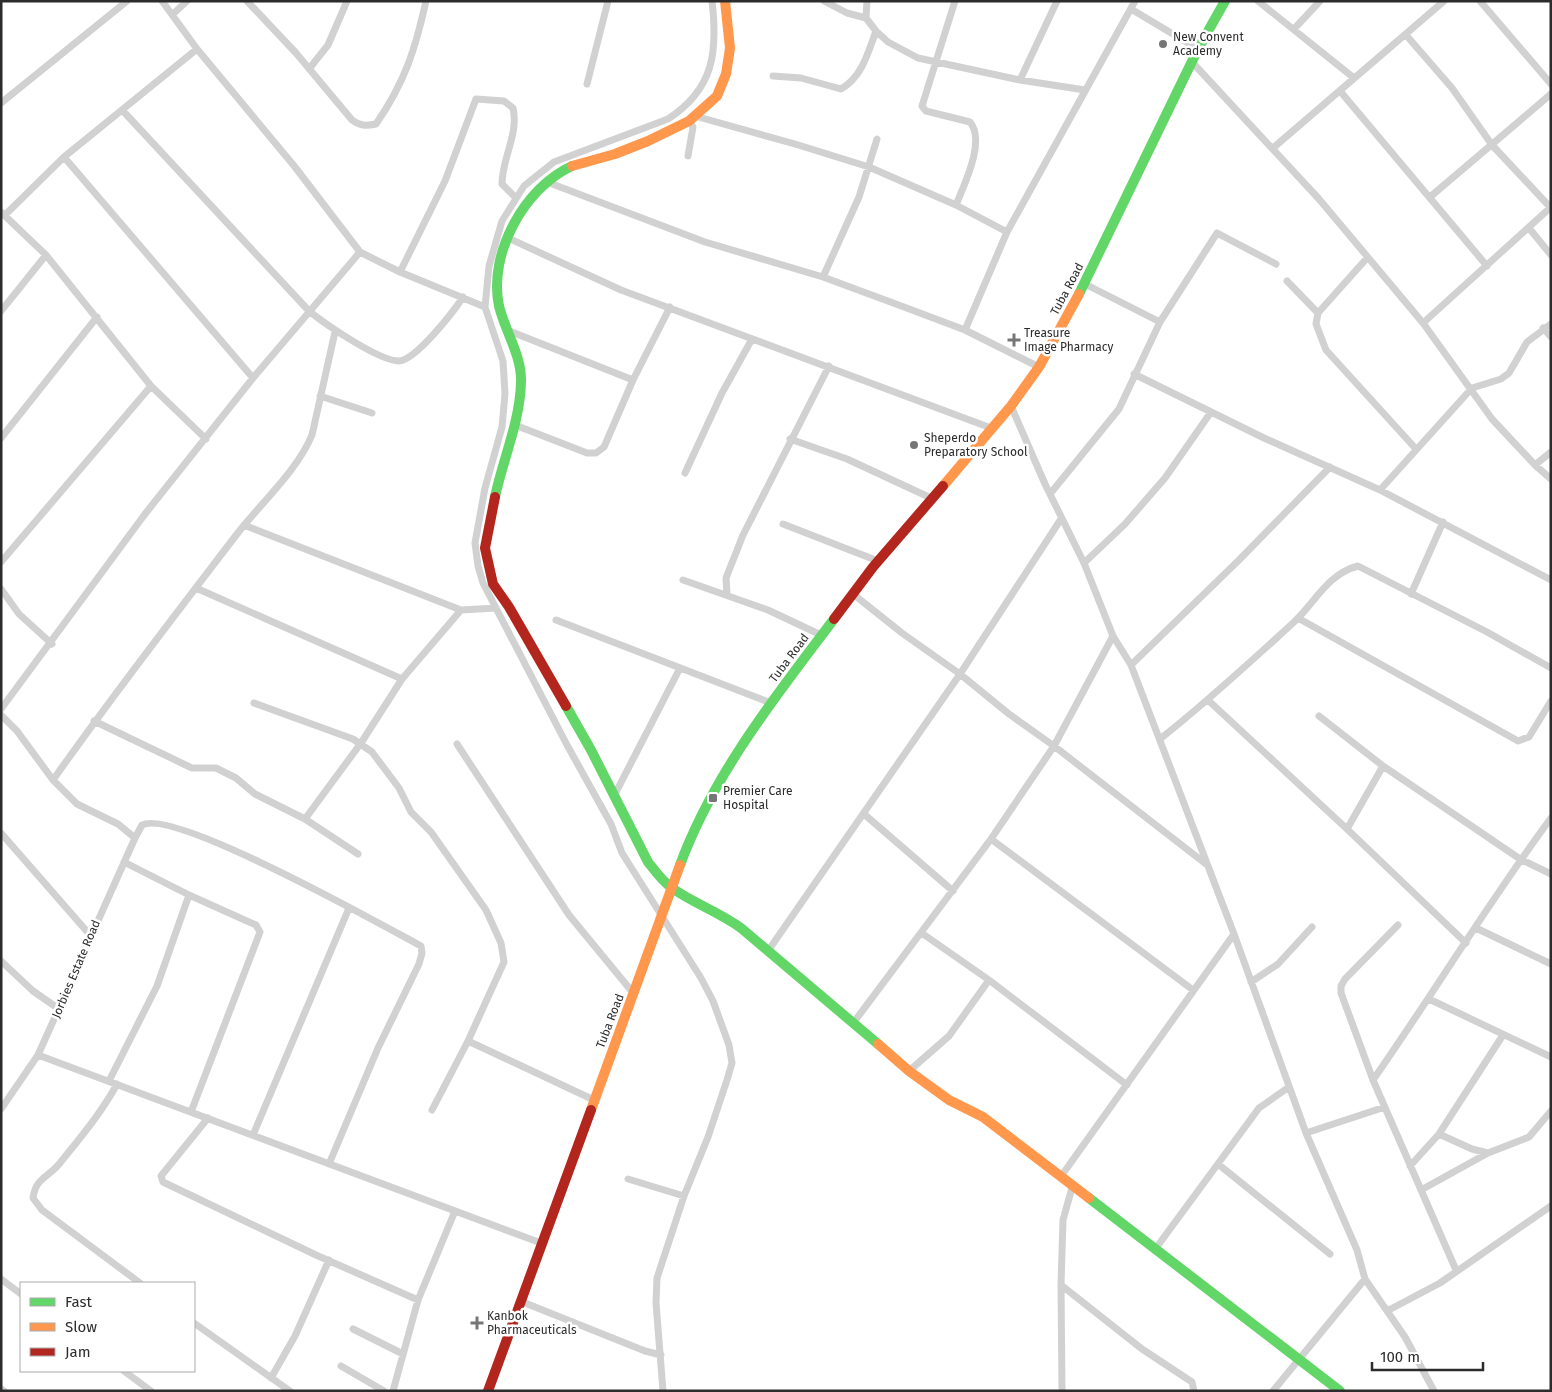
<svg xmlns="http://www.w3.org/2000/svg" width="1552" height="1392" viewBox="0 0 1552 1392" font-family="'Fira Sans',sans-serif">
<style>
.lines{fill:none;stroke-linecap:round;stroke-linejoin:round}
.street{stroke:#d1d1d1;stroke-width:7}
.fast{stroke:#63d668;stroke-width:10}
.slow{stroke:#ff974d;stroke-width:10}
.jam{stroke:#b3261e;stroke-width:10}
.poi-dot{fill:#767676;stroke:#fff;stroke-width:2}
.labels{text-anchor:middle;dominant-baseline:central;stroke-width:5;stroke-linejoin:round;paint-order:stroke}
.poi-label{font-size:12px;fill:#2c2c2c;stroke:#fff;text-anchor:start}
.street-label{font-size:12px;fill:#2c2c2c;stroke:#fff}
</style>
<rect width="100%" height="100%" fill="#fff"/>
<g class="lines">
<path class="street" d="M162,1L197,49L295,167L360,252L400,272L485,307
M247,1L296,53L352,120C360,126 366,126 376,124C405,82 415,50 426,1
M824,1L847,13L866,18L876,31L888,42L918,58L1020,80L1085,90
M955,1L922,106L926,111L970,122C986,141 964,185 956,205
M1258,1L1354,78
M1480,1L1551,84
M1131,9L1198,49
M173,14L187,1
M866,18L867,1
M1294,29L1320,1
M1406,35L1452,88L1492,145L1550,207
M1192,62L1319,199L1423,323L1492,419L1535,465L1551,479
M309,69L328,45L347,1
M773,76L801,78L841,89C862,77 868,53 876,31
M1020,80L1057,1
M587,84L608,1
M1340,91L1487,266
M1,103L127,1
M123,111L309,311C325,324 379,361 399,361C416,360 454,311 463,297
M695,116L795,144L869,167L956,205L1007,232
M1273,148L1444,1
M688,156L693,127L689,121
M64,157L253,378
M547,182L705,242L823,277L904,307L965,330L1039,367
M1430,197L1551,94
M1,212L46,255L151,386L206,439
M5,215L64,157L197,49
M1529,228L1551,255
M508,238L621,290L991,428
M1367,258L1318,313L1316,324L1326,350L1416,449
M400,272L445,181L476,99L504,101L513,108C519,134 502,158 502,184L516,198
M823,277L859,197L877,139
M1287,281L1318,313
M1085,284L1160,322
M1,311L46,255
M1423,323L1551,207
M1543,328L1551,337
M507,330L633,380
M965,330L1007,232L1135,1
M1134,374L1264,438L1380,490L1551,580
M320,396L372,413
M1011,406L1045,484L1084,563L1113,636L1131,665L1234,934L1306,1133L1357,1250L1365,1279L1405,1337L1434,1391
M515,425L587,453H596L604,447L633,380L670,307
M1,438L97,317
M790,439L847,459L931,498
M1535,465L1551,452
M685,473L722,393L752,339
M1380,490L1472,388L1501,379L1509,373L1527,342L1551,324
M1050,494L1119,409L1160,322L1217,233L1276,264
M783,524L878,561
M244,525L461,610L496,608
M1,562L151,386
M1084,563L1125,524L1165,478L1211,412
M683,580L768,610L821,635
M196,588L402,679
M1,589L19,614L52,644
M727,594L726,578L743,535L829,366
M853,594L902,633L960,674L1009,714L1054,746L1206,864
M1411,594L1443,522
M1298,618L1518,741L1529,737L1551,701
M556,620L771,703
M1131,665L1239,560L1330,467
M1209,701L1347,829L1466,943
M254,703L353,739L372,752L399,788L411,812L431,832L486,910L501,943L504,962L468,1041L594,1100
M1,709L145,514L253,378L360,252
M1,715L17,731L53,780L77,804L118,824L135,838
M1319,716L1383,766L1520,859L1551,874
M94,721L192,768H216L236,778L255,794L305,819L358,854
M1160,739C1206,703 1249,663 1293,623C1315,603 1327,574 1358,566L1487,632L1551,668
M457,744L569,915L634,994
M53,780C112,696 175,615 237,534C261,503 297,471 312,435L335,332
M614,796L680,668
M864,814L953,891
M305,819L361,743L402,679L461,610
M1347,829L1383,766
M1,833L90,935
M991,839L1193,990
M124,862L189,895L256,925L260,932L191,1112
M1398,925L1345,979L1341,986V993L1373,1080L1456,1270
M1476,928L1551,964
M923,934L989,980L1127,1085
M768,951L960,674L1061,519
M1,961L33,991L59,1009
M1251,982L1278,964L1312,927
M1429,999L1551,1057
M854,1022L991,839L1054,746L1113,636
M38,1055L541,1243
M909,1071L949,1036L989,980
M1373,1080C1433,994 1488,903 1551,818
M109,1081L157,986L189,895
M117,1084C102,1112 80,1138 60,1163C48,1178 36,1177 33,1198L42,1210L140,1283
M1,1109L38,1055L135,838L142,825C174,808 382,925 421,946L422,953L419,964L378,1048L329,1164
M432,1110L468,1041
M208,1118L161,1176L163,1182L316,1255L418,1300
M1306,1133L1385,1107
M1439,1134L1472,1149L1488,1153
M253,1135L349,908
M1218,1164L1330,1254
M1410,1166L1439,1134L1503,1035
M1062,1175L1234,934
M628,1179L684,1196
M1073,1184L1063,1220L1061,1285L1142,1349L1192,1382L1194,1391
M1421,1190L1488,1153L1529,1137L1551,1111
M1156,1248L1259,1108L1289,1087
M1,1279L21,1294
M1061,1285L1062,1391
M520,1301L645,1351L661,1355
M1387,1311L1440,1283L1551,1206
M194,1323L290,1391
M353,1329L403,1354
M341,1366L384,1391
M124,1371L151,1391
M271,1378L295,1336L329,1260
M1,1389L4,1391
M393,1391L418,1300L455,1211
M663,1391L656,1303L657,1278L684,1196L708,1137L727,1080L732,1063L729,1045L713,1001L701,978L622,853L611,824L567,745L483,583L478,566L475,543L485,488L502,427L505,394L503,361L485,307L489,266L502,221L524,186L554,162L668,119C714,89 718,52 712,1
M1273,1391L1365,1279"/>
<path class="fast" d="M1079,294L1198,49L1225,1
M495,497C503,459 520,422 521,382C522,356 505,331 499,306C488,254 524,188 572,166
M566,706L591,750L648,862C655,871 663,882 672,888C693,903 719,912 741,928L878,1044
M680,865C714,773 776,696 834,619
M1089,1198L1340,1391"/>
<path class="slow" d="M572,166L615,154L648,141L689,121L717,96L726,74L730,48L725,1
M943,486L1011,406L1039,367L1079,294
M878,1044L909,1071L949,1100L983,1117L1089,1198
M591,1110L680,865"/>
<path class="jam" d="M495,497L485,548L493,584L509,607L566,706
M834,619L873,567L943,486
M488,1391L591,1110"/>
</g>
<g class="poi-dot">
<circle cx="1163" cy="44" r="5"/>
<path d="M1011.5 332.5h5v5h5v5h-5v5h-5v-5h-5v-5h5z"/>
<circle cx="914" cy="445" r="5"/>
<rect x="708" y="793" width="10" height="10" rx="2.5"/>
<path d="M474.5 1315.5h5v5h5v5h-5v5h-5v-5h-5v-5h5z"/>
</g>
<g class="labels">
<g class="poi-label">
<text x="1173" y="37">New Convent<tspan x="1173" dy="14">Academy</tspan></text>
<text x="1024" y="333">Treasure<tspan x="1024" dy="14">Image Pharmacy</tspan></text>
<text x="924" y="438">Sheperdo<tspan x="924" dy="14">Preparatory School</tspan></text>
<text x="723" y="791">Premier Care<tspan x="723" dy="14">Hospital</tspan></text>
<text x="487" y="1316">Kanbok<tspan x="487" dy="14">Pharmaceuticals</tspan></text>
</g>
<g class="street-label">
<text transform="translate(1067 289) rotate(-62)">Tuba Road</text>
<text transform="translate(789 658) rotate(-53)">Tuba Road</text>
<text transform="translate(76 969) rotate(-67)">Jorbies Estate Road</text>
<text transform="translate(610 1021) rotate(-69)">Tuba Road</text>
</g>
</g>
<rect width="1552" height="1392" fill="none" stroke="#2c2c2c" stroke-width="5"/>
<rect x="20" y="1282" width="175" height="90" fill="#ffffff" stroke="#ababab"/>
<rect x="30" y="1298" width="25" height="8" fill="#63d668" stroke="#ababab"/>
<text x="65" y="1307" font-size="15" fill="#2c2c2c">Fast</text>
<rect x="30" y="1323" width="25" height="8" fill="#ff974d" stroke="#ababab"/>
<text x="65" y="1332" font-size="15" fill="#2c2c2c">Slow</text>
<rect x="30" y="1348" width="25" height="8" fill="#b3261e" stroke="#ababab"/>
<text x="65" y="1357" font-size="15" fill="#2c2c2c">Jam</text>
<path d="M1372 1362v8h111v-8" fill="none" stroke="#2c2c2c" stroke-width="2.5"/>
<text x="1380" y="1362" font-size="15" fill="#2c2c2c" stroke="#ffffff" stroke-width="4" paint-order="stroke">100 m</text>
</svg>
